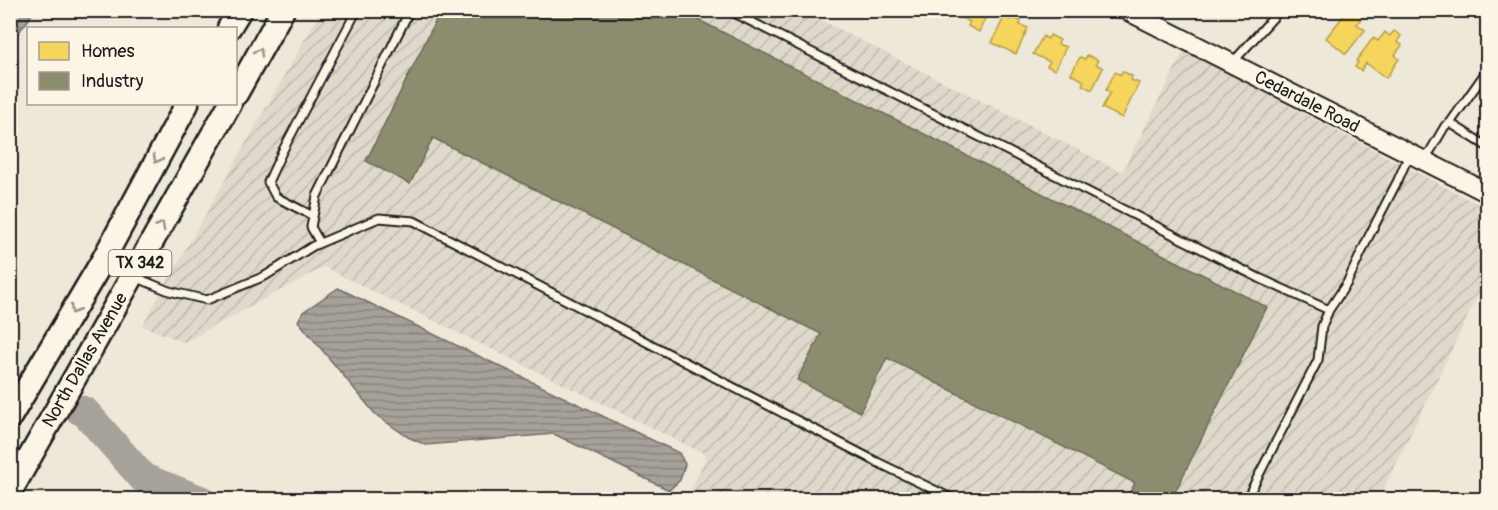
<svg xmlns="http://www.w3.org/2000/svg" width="1498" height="510" viewBox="0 0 1498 510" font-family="Pangolin,sans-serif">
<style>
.industrial{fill:url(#industrial-furrows)}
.water{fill:url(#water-rules);stroke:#6f6c67;stroke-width:1.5}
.homes{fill:#f6d55c;stroke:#b59e49;stroke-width:1.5}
.industry{fill:#8c8c6e;stroke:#6a6a55;stroke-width:1.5}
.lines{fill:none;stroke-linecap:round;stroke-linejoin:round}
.river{stroke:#a7a299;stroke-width:30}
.service-casing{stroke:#1c1c1c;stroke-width:11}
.tertiary-casing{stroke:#1c1c1c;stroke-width:22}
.primary-casing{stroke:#1c1c1c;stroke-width:27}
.service{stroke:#fcf5e5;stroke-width:7}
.tertiary{stroke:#fcf5e5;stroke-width:18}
.primary{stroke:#fcf5e5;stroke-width:22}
.oneway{stroke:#97938b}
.labels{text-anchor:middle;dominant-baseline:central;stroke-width:6;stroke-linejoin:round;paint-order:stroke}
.shield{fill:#fcf5e5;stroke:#5f5d58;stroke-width:1.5}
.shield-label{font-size:16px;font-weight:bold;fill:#1c1c1c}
.street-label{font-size:18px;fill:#1c1c1c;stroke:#fcf5e5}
</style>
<defs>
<pattern id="industrial-furrows" width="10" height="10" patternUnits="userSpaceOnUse" patternTransform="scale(1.5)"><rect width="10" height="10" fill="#ded9cb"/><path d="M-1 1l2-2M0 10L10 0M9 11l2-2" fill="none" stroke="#bebaae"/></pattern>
<pattern id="water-rules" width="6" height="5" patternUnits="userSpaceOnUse" patternTransform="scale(1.5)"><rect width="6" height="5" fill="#a7a299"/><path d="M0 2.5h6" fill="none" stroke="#87837c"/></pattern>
</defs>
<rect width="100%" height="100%" fill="#eee8d9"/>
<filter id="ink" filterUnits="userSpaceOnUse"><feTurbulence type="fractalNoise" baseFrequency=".0167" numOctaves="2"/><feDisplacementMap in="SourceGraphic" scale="12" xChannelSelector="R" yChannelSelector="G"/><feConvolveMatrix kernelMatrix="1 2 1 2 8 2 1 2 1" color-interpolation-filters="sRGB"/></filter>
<g filter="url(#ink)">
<path class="industrial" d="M321,11H803L1122,172L1184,51L1487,209V277L1379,499H691L687,498L707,455L324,267L184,342L142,326Z"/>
<path class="water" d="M11,10L33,11L29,19L11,42Z
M338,288L679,453L685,464L680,480L669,490L554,434L426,445L408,437L376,415L298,321L303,312Z"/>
<path class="homes" d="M960,10H989L979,32L968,26L970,22L957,16Z
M1348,10H1367L1357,24L1365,30L1346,54L1326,38Z
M1004,17L1010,20L1011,17L1021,21L1020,25L1028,28L1016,54L992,43Z
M1394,31L1401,36L1397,42L1402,45L1395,55L1399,59L1386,78L1366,63L1361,71L1355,67L1358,62L1356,61L1373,38L1378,41L1385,32L1390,36Z
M1050,35L1060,40L1058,44L1066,47L1055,70L1047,66L1050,62L1033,54L1043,36L1048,39Z
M1087,55L1098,60L1096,64L1103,68L1092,90L1082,85L1084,81L1071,74L1080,57L1085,59Z
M1122,71L1132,76L1131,80L1139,83L1122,118L1102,108L1110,93L1106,90L1115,72L1121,75Z"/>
<path class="industry" d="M441,10H679L1267,307L1171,500H1126L1135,483L887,358L860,412L797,380L821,334L433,138L410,184L366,161Z"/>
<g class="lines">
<path class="river" d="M80,410L85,412L143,478L200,500"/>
<defs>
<path id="service" d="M728,10L1259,278L1329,310L1322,326L1318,360L1246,500
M1233,62L1280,10
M1450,123L1488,69
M1425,160L1445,126L1450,123L1488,147
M313,216L276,197L268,182L282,152L357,10
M320,243L311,227L317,196L410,10
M135,277L169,291L207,300L265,276L313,246L379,218L414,221L877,462L955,500
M1329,310L1347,283L1369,236L1398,180L1409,155"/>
<path id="tertiary" d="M1126,10L1488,193"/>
<path id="primary" d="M229,28L240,10
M236,94L283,10
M10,417L103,260L187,104
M10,492L230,104"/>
</defs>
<use href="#service" class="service-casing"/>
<use href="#tertiary" class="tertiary-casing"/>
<use href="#primary" class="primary-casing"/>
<use href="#service" class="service"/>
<use href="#tertiary" class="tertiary"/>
<use href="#primary" class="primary"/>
</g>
<defs><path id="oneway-chevron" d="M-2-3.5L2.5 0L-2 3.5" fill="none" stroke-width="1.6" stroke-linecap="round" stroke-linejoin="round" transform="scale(1.5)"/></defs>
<g class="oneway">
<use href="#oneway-chevron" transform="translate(259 52) rotate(-61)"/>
<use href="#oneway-chevron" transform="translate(157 159) rotate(118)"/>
<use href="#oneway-chevron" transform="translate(161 226) rotate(-61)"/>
<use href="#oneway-chevron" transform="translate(74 310) rotate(120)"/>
</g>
</g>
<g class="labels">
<rect class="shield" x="108.5" y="250" width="63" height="26" rx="4.5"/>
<g class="shield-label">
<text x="140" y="263">TX 342</text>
</g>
<g class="street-label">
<text transform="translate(1307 102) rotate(27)">Cedardale Road</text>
<text transform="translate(85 360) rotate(-60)">North Dallas Avenue</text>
</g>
</g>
<rect width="1498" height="510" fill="none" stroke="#fcf5e5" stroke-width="36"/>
<rect x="18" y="18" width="1462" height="474" fill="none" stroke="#1c1c1c" stroke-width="2" filter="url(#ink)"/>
<rect x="27" y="27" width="210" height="78" fill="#fcf5e5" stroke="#a29e95" stroke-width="1.5"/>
<rect x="39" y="42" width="30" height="18" fill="#f6d55c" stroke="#a29e95" stroke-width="1.5"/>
<text x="81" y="57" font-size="18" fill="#1c1c1c">Homes</text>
<rect x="39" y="72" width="30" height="18" fill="#8c8c6e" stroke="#a29e95" stroke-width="1.5"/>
<text x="81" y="87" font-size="18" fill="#1c1c1c">Industry</text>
</svg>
